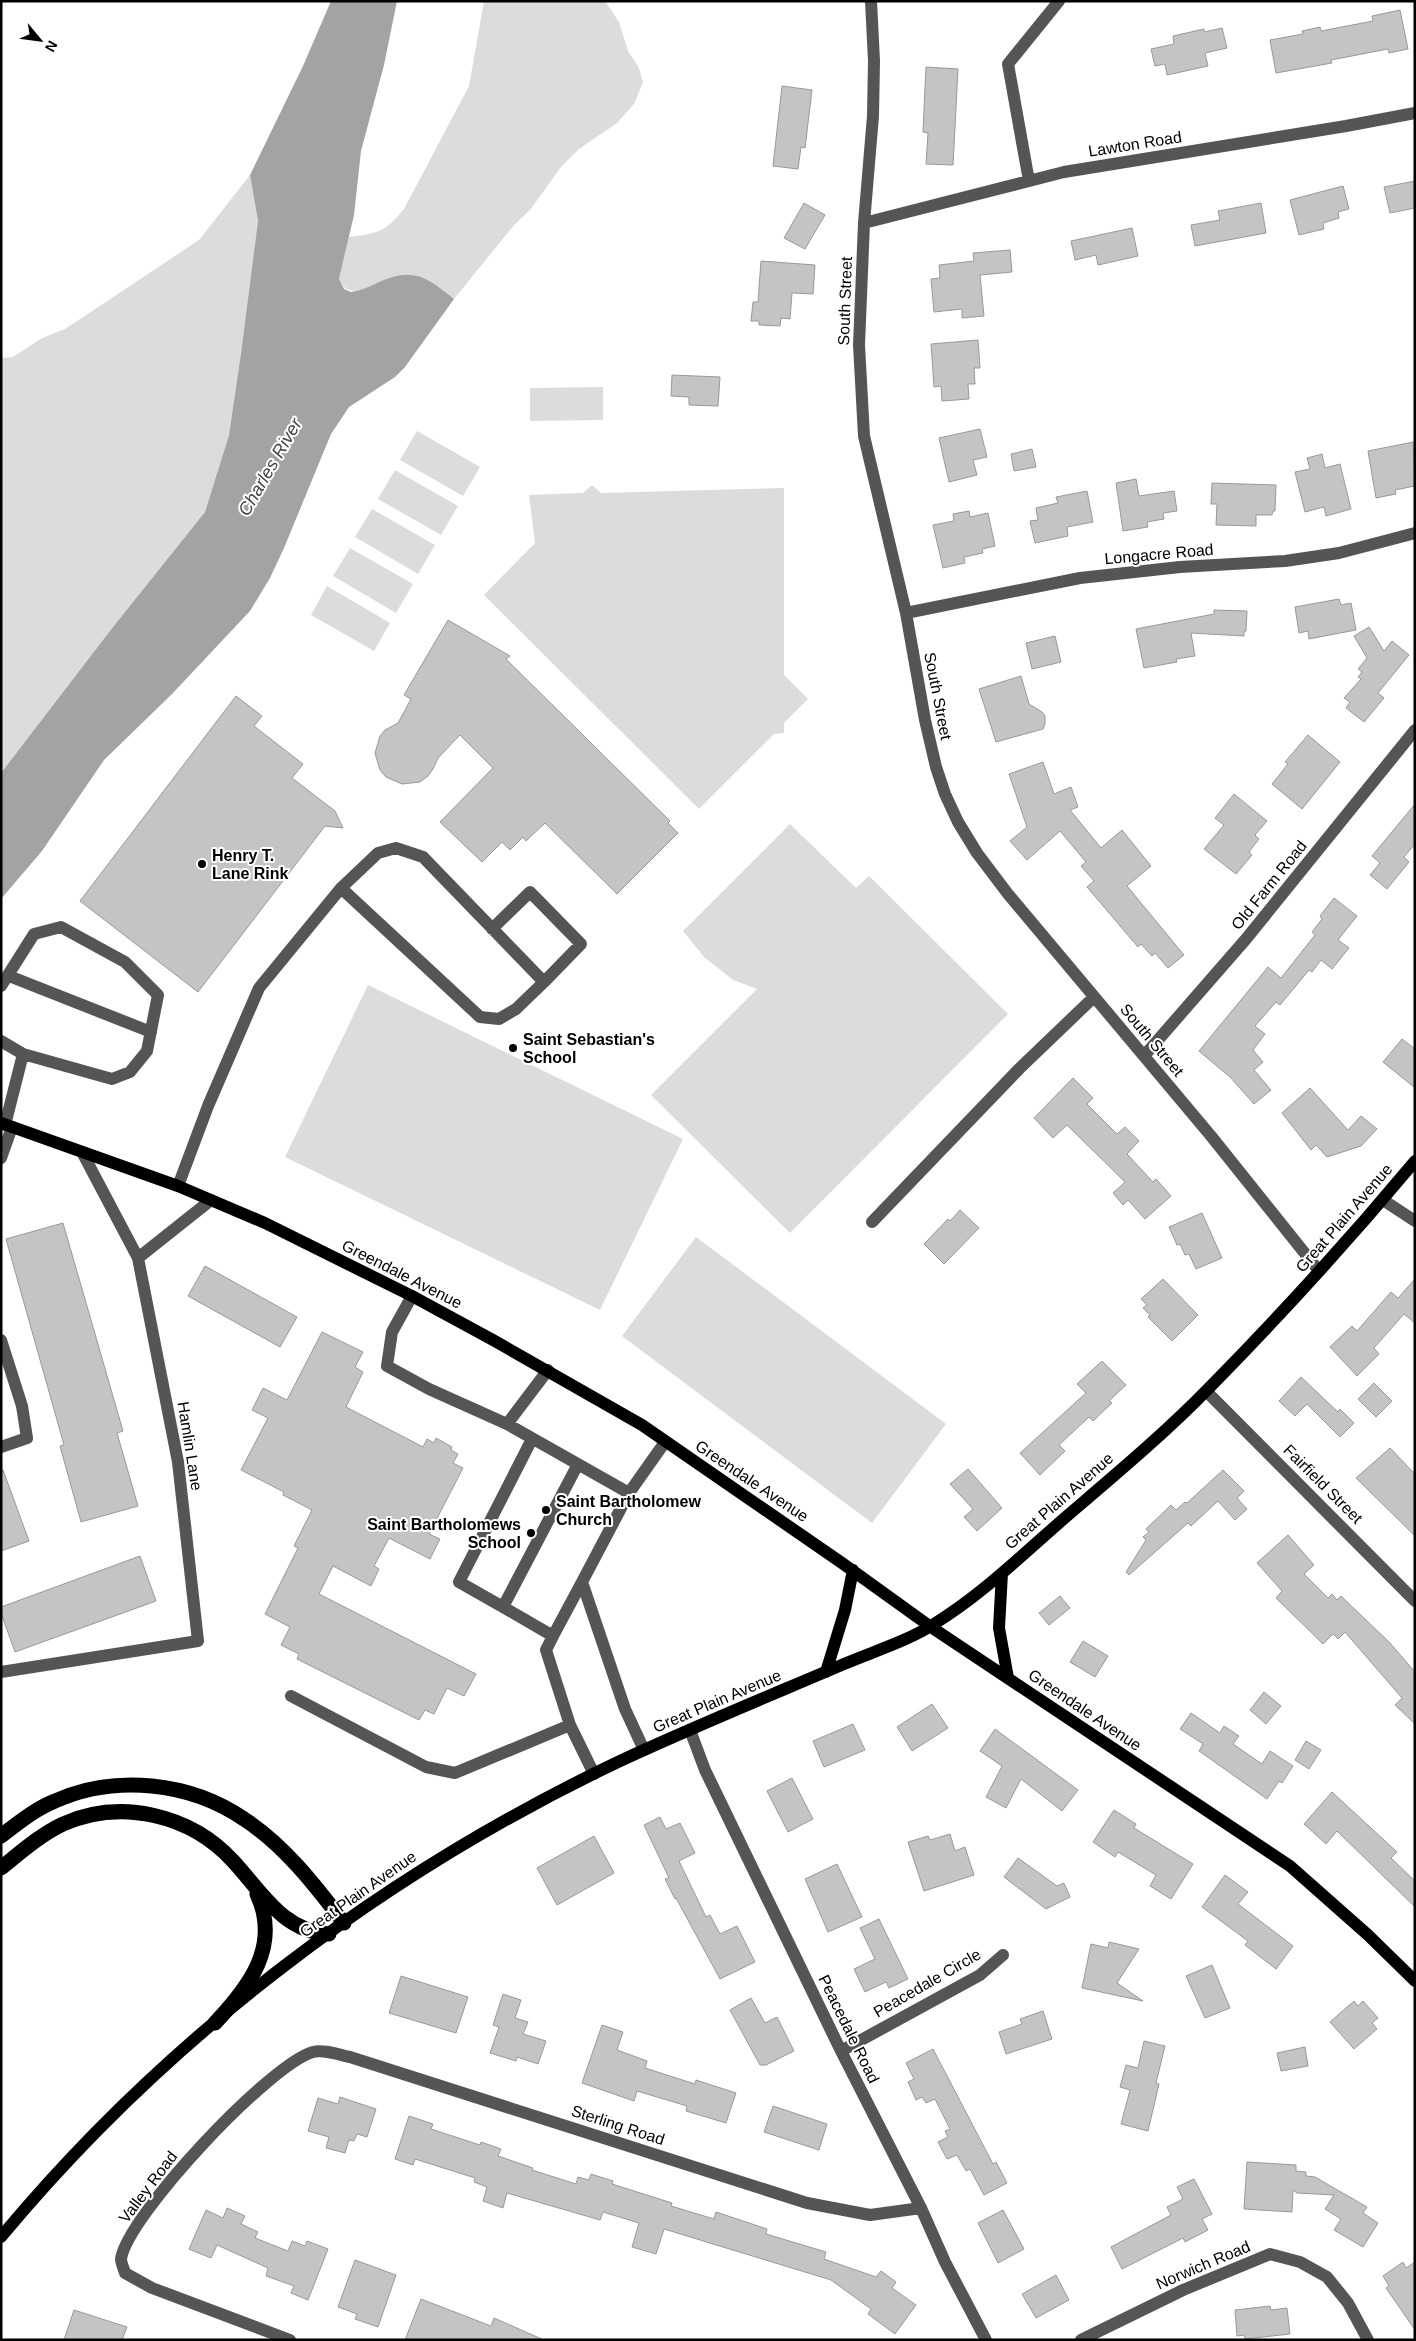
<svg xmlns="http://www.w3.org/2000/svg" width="1416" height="2341" viewBox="0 0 1416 2341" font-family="Arial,sans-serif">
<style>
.green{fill:#dcdcdc}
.water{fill:#a3a3a3}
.building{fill:#c4c4c4;stroke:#999}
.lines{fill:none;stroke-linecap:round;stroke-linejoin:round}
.minor{stroke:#555;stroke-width:12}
.major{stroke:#000;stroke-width:12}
.highway{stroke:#000;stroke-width:15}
.poi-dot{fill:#000;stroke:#fff;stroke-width:2}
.labels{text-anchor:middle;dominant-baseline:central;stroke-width:4;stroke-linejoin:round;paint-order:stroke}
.street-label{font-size:16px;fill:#000;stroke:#fff}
.poi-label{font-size:16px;font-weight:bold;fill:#000;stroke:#fff;text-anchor:start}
.water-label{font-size:18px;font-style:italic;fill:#444;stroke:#fff}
</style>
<rect width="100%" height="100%" fill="#fff"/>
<path class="green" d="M484,1H605L619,22L628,51L639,68L643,82L634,104L617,123L579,149L561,167L530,210L514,225L454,299C441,288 429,277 411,275C388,272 351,309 339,279L349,237C379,233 385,232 404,209L469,86Z
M250,175L258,221L241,353L229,435L205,512L113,627L1,773V358L13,357L42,338L65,329L199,240Z
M603,387V420L530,421V388Z
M417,431L480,467L463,496L400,460Z
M395,470L458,506L441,535L378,499Z
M592,485L601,493L784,488V675L808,699L784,723V733L774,734L699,809L484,595L535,543L529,495L583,493Z
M372,509L435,545L418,574L355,537Z
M350,548L413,584L396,613L333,576Z
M327,586L390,623L374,651L311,615Z
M790,824L856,888L869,876L1008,1014L790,1233L651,1095L757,989L733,980L704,957L683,931Z
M368,985L683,1139L600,1310L285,1157Z
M696,1237L946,1424L872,1523L622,1336Z"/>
<path class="water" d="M331,1H397L384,65L361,151L354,215L339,279L344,289L351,292C364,290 372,285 384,280C415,267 431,280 454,299L405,367L395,377L349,407L331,434L284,548L270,578L250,611L172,694L104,760L42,851L1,899V773L113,627L205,512L229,435L241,353L258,221L250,175L303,66Z"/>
<path class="building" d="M1400,10L1408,49L1389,53L1388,49L1331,60L1332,63L1276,73L1270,40L1303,34L1302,31L1320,27L1321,31L1373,21L1372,16Z
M1222,28L1227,48L1205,53L1208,66L1167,75L1165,64L1155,66L1151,49L1174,44L1173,36L1204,29V32Z
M926,67L958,69L953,165L926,164L928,133L923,132Z
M782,86L812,90L805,148L801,147L798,169L773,166Z
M1415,181V208L1390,213L1384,187Z
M1343,186L1349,209L1338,212L1339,218L1323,223L1324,229L1299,235L1290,200Z
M804,203L825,215L805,249L784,238Z
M1261,203L1266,233L1195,246L1191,225L1220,220L1218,211Z
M1132,228L1138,256L1098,265L1096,255L1075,260L1071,241Z
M1010,250L1012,272L980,275L984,316L962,318V309L934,312L931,279L940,278L939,265L974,261L973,253Z
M761,261L815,265L813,294L792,293L790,319L781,318L780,326L759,325V321H751L753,302H758Z
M978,340L980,368H974L975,384H968L969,399L942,401L941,386L934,387L931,344Z
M672,375L720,377L718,406L689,405V397L671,396Z
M980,429L987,457L973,460L977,475L949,482L939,438Z
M1413,442L1415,486L1395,490L1396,494L1376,498L1368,451Z
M1032,449L1036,467L1014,471L1011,454Z
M1322,454L1325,468L1340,464L1351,509L1326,516L1324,507L1305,512L1295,472L1310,469L1307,458Z
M1136,479L1139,496L1174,491L1177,511L1163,513L1164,519L1147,522L1148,527L1123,531L1116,483Z
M1212,483L1276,485L1275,511H1273L1272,515H1256V526L1216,525L1217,504H1211Z
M1087,491L1093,522L1067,527L1068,536L1035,543L1030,521L1038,520L1036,508L1058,503L1056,497Z
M969,511L970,517L988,513L995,546L982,549L983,553L964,557L965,563L943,568L933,525L954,521L953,514Z
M1339,599L1341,605L1351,603L1356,630L1309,639L1308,631L1299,633L1295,607Z
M1214,610L1247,611L1246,631H1244V636L1191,633L1195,656L1176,659L1177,662L1144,668L1136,629L1214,614Z
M448,620L510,656L506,659L670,821L668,823L678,833L617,894L545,823L526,841L523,837L510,850L502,842L482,862L440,822L493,768L460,735L438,758L433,769L428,776L420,782L402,784L386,777L380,770L375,753L380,736L385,730L398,723L411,699L404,695Z
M1369,627L1384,651L1392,641L1409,655L1378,693L1384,698L1364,722L1346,708L1350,702L1344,698L1361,679L1358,677L1362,672L1358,669L1367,658L1354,636Z
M1055,636L1061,662L1032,669L1026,643Z
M1021,676L1029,704L1042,712L1045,716V724L1043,729L996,742L979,689Z
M236,696L262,716L254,726L303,764L292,778L335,811L343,828L325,826L198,992L80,901Z
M1308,735L1340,762L1302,809L1272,784L1288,764L1285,762Z
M1043,762L1054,794L1071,787L1078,807L1070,810L1101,848L1122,830L1151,866L1127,886L1184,955L1168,968L1155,953L1152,956L1141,944L1138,947L1087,887L1094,881L1081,866L1086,862L1060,831L1027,860L1010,841L1027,827L1009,774Z
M1234,794L1267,821L1255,835L1259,839L1249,852L1252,855L1236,874L1204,849L1224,825L1215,818Z
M1415,804V844L1404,857L1409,862L1387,889L1370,875L1380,863L1372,856Z
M1334,898L1357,916L1338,940L1349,948L1332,969L1321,960L1312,972L1309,970L1280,1005L1276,1002L1255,1026L1265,1034L1253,1050L1263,1062L1254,1070L1271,1090L1254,1104L1230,1077L1199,1051L1268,967L1281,978L1315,935L1312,932L1322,919L1320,916Z
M1402,1039L1415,1049V1088L1383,1062Z
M1073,1078L1093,1098L1087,1104L1117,1134L1125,1127L1139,1141L1127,1154L1153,1182L1156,1179L1171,1196L1145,1219L1128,1200L1123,1205L1113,1193L1125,1182L1067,1125L1053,1138L1034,1118Z
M1310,1088L1348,1130L1361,1116L1377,1129L1361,1146L1327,1157L1316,1145L1311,1150L1282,1113Z
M960,1210L979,1228L944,1264L924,1244L948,1219L950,1221Z
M1202,1213L1222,1258L1196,1269L1189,1254L1185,1255L1180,1244L1177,1245L1169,1227Z
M63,1223L123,1431L117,1433L138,1506L81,1522L60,1446L64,1445L6,1239Z
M205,1266L297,1317L280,1347L188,1296Z
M1163,1279L1198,1315L1172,1341L1148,1317L1150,1315L1143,1308L1147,1305L1141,1299Z
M1415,1279V1323L1404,1314L1374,1348L1379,1354L1357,1376L1330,1347L1352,1326L1357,1331L1391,1292L1398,1298Z
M322,1332L363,1352L355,1367L363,1372L346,1407L423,1447L427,1439L434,1443L436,1438L452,1447L451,1450L458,1454L453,1463L463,1468L429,1534L440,1539L430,1559L389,1538L374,1566L379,1569L371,1586L333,1566L319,1594L476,1674L464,1696L447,1688L434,1714L425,1710L419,1720L297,1659L299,1654L281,1645L290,1627L265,1614L298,1548L294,1546L312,1510L283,1495L284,1492L241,1470L268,1418L252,1410L263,1388L287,1400Z
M1102,1361L1126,1385L1109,1401L1112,1403L1093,1421L1089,1417L1059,1445L1065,1451L1040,1475L1020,1453L1086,1393L1077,1384Z
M1301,1377L1338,1412L1340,1409L1354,1423L1340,1437L1307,1404L1295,1416L1279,1401Z
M1374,1383L1392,1401L1376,1417L1358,1399Z
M1390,1448L1415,1474V1536L1356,1478Z
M968,1469L1002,1508L977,1531L964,1517L973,1509L950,1484Z
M1,1470H3L29,1541L1,1551Z
M1223,1470L1244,1491L1237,1498L1247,1509L1235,1520L1218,1501L1191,1526L1188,1523L1129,1575L1126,1572L1146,1540L1143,1537L1149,1532L1146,1529L1171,1505L1176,1510L1185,1502L1187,1503Z
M1288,1535L1314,1565L1304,1574L1328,1598L1332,1594L1337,1600L1341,1596L1390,1643L1415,1672V1724L1395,1705L1402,1698L1345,1632L1338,1639L1333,1634L1323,1644L1276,1598L1282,1591L1257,1563Z
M140,1556L156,1601L15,1652L1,1613V1607Z
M1060,1596L1070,1608L1049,1625L1039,1613Z
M1083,1641L1108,1656L1095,1677L1070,1662Z
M1264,1692L1281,1706L1266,1724L1250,1710Z
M932,1704L948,1728L912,1751L897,1727Z
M1191,1713L1220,1733L1224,1726L1239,1736L1233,1744L1262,1764L1270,1751L1293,1766L1282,1783L1279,1781L1267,1799L1199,1751L1203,1744L1180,1729Z
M853,1724L865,1750L824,1767L813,1741Z
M995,1729L1078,1790L1062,1811L1021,1779L1006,1808L986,1797L1002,1766L980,1751Z
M1306,1741L1321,1750L1309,1769L1295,1760Z
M792,1778L813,1819L788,1832L767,1791Z
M1332,1792L1397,1852L1391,1858L1415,1881V1907L1337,1831L1326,1844L1304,1824Z
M1114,1810L1136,1824L1134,1828L1193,1864L1171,1899L1150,1886L1156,1875L1118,1852L1115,1857L1093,1842Z
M660,1817L666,1829L680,1823L695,1853L679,1861L706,1917L710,1915L720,1934L737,1926L755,1962L720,1979L676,1898L675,1899L665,1879L669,1878L644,1825Z
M950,1834L955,1851L965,1847L974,1875L924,1891L908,1842L928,1836L930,1840Z
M594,1836L614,1873L557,1905L537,1868Z
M1018,1858L1057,1886L1064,1883L1070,1897L1046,1909L1004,1877Z
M837,1864L862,1917L828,1932L805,1879Z
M1225,1875L1248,1892L1238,1904L1293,1946L1276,1969L1245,1945L1248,1941L1202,1907Z
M879,1919L908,1979L889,1988L886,1982L865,1992L854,1969L875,1959L860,1928Z
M1109,1942L1139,1949L1117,1983L1143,2001L1082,1988L1091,1944L1108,1948Z
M1212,1965L1230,2008L1205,2018L1186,1976Z
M401,1976L468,1997L456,2033L389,2013Z
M503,1994L521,2000L515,2018L528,2022L523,2034L546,2041L538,2064L517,2057L516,2061L490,2053L499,2027L493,2025Z
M751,1998L765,2023L777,2017L794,2051L766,2065H760L730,2010Z
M1354,2001L1358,2006L1363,2001L1378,2018L1372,2023L1377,2029L1354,2049L1330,2022Z
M1043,2011L1052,2039L1006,2054L999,2032L1022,2024L1020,2019Z
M602,2025L623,2032L617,2050L647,2061L645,2068L695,2084L696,2080L736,2093L726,2123L686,2111L687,2106L637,2091L634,2101L582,2083Z
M1144,2041L1165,2046L1156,2083L1159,2084L1148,2131L1121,2124L1130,2090L1120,2087L1126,2065L1138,2068Z
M1305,2047L1308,2066L1281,2071L1277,2053Z
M933,2049L993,2164L996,2162L1007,2183L984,2195L970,2169L966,2171L957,2155L947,2159L938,2142L948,2137L945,2131L950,2129L935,2099L926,2103L922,2097L916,2100L908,2082L914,2079L906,2063Z
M340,2097L376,2109L367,2137L357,2134L354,2141L349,2140L345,2153L326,2148L329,2137L308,2131L318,2098L338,2104Z
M773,2106L827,2124L819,2150L764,2132Z
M409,2116L433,2124L431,2129L480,2145L481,2142L501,2149L498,2156L533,2168L532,2170L576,2184L578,2177L589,2180L591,2174L613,2181L612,2184L672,2203L671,2206L714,2219L716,2212L767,2229L766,2234L826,2252L824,2259L876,2277L881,2271L896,2282L892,2288L916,2305L895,2334L868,2314L871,2309L831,2280L664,2229L656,2254L632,2247L639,2223L603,2212L600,2220L507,2193L503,2208L483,2201L487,2187L474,2182L475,2178L415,2159L413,2165L395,2159Z
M1247,2162L1296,2165V2171L1306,2172V2176L1315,2177L1367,2207L1363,2213L1378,2223L1363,2247L1334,2230L1341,2219L1325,2209L1334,2195L1297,2193L1293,2190L1292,2212L1244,2209Z
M1194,2179L1212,2214L1202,2219L1208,2230L1185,2242L1183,2238L1122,2269L1111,2247L1171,2215L1167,2207L1183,2199L1177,2187Z
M227,2208L245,2216L241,2224L258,2232L255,2238L288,2251L292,2241L305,2246L307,2241L328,2249L308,2300L291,2293L294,2286L266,2276L268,2268L217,2245L211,2258L189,2249L206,2210L223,2218Z
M1003,2210L1024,2249L998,2263L978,2223Z
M355,2260L396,2275L378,2327L355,2319L357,2314L338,2307Z
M1403,2262L1406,2268L1415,2262V2330L1386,2288L1389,2286L1383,2276Z
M1056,2275L1069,2300L1036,2318L1022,2294Z
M421,2299L491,2326L494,2318L544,2340H405Z
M1270,2306L1271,2310L1287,2308L1290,2334L1245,2339L1244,2335L1237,2336L1235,2310Z
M74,2310L127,2327L122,2340H64Z"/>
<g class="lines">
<path class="minor" d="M871,1L874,61L873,116L864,223L859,345L864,436L906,613L925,720L936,767L945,794L958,822L977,853L1008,894L1211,1136L1319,1271
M1029,181L1008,64L1059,1
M864,223L1064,172L1346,126L1415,113
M906,613L1080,578L1180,567L1285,561L1339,553L1415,533
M492,929L530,892L581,944L544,982
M9,976L151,1032
M1,986L34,934L61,927L125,962L158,995L147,1051L130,1072L112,1079L23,1054L1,1041
M1144,1056L1246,939L1415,730
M5,1125L23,1054
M1,1158L12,1127
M178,1186L208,1106L259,988L341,888L480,1017L499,1019L516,1009L544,982L423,857L396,848L378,853L341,888
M1383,1200L1415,1221
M872,1222L1019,1069L1094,997
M138,1258L211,1200
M412,1296L392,1332L387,1366L429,1389L507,1424L629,1493
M1,1340L22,1406L27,1438L1,1447
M1206,1391L1415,1601
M507,1424L548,1370
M532,1439L459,1582L503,1607L578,1464
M503,1607L553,1636L546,1650L570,1725L594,1774
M553,1636L582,1582
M1,1672L198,1641L178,1462L138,1258L82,1152
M291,1696L426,1767L455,1773L570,1725
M690,1730L705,1770L841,2051L921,2208L945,2262L986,2340
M644,1750L625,1709L582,1582L629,1493L665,1442
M841,2051L980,1975L1003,1955
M290,2340L152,2288L125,2273C124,2269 121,2263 121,2259C127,2216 270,2064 313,2052C323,2049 340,2055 350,2057L807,2203L870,2215L921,2208
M1081,2340L1183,2290L1270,2254L1300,2262L1327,2277L1348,2303L1368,2340"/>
<path class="major" d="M1,1123L178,1186L265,1223L412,1296L493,1340L642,1425L842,1563L931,1627L1290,1866L1368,1935L1415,1981
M1002,1573L999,1628L1008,1678
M826,1672L845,1610L853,1570
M1,2237C168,2036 384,1873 620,1761C693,1727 769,1696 844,1664C872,1652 908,1641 934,1624C983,1594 1024,1553 1067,1516C1115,1475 1164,1434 1208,1389C1280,1316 1349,1240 1415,1161"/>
<path class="highway" d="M1,1836C18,1823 35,1809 55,1801C115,1774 190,1782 244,1819C284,1845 315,1885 344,1923
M1,1868C21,1852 40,1835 63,1824C121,1798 191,1815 233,1861C261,1891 283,1932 329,1934
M215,2023C249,1987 281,1946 257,1894"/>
</g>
<g class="poi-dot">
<circle cx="202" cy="864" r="5"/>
<circle cx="513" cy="1048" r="5"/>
<circle cx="546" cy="1510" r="5"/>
<circle cx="531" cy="1533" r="5"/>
</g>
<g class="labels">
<g class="street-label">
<text transform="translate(1135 144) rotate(-9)">Lawton Road</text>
<text transform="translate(845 301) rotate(-88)">South Street</text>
<text transform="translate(1159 554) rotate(-5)">Longacre Road</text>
<text transform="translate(938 696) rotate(79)">South Street</text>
<text transform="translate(1269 885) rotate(-51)">Old Farm Road</text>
<text transform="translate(1152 1040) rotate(50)">South Street</text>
<text transform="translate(1344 1218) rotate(-49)">Great Plain Avenue</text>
<text transform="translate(402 1274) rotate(27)">Greendale Avenue</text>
<text transform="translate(190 1446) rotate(81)">Hamlin Lane</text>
<text transform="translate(752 1481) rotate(34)">Greendale Avenue</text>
<text transform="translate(1323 1484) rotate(45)">Fairfield Street</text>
<text transform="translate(1059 1501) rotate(-41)">Great Plain Avenue</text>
<text transform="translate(717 1701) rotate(-23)">Great Plain Avenue</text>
<text transform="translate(1085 1710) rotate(34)">Greendale Avenue</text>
<text transform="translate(358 1894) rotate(-35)">Great Plain Avenue</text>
<text transform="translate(927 1983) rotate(-30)">Peacedale Circle</text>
<text transform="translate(849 2029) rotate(64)">Peacedale Road</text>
<text transform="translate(618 2125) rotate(18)">Sterling Road</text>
<text transform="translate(148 2187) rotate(-53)">Valley Road</text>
<text transform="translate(1203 2265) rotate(-23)">Norwich Road</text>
</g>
<g class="poi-label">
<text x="212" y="855">Henry T.<tspan x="212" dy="18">Lane Rink</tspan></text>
<text x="523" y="1039">Saint Sebastian's<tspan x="523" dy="18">School</tspan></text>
<text x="556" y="1501">Saint Bartholomew<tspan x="556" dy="18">Church</tspan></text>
<text x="521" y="1524" text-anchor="end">Saint Bartholomews<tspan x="521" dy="18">School</tspan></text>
</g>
<g class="water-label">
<text transform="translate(270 467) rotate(-60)">Charles River</text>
</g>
</g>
<rect width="1416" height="2341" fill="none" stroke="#000000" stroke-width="5"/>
<g transform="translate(40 40) rotate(119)" stroke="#ffffff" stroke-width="4" paint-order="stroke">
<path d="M0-4L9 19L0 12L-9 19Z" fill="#000000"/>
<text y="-8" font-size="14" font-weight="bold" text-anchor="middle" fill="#000000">N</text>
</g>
</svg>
